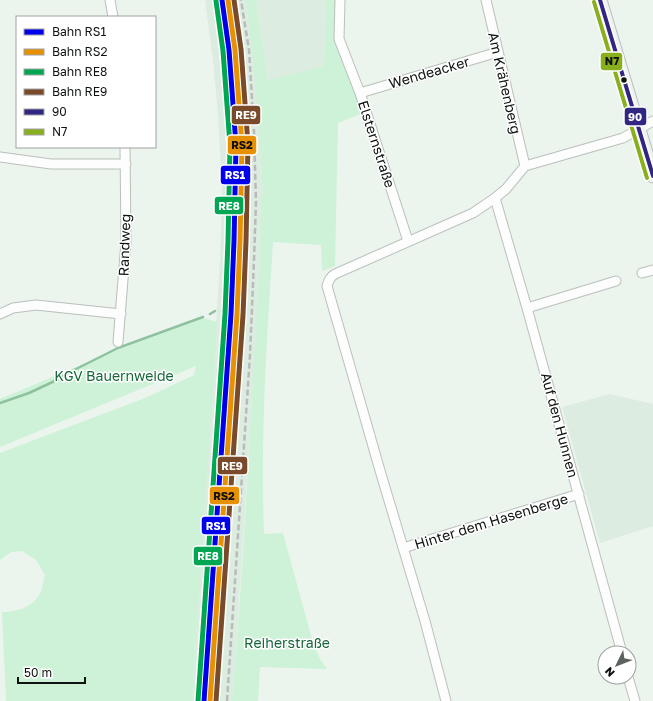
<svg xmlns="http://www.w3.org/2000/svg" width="653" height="701" viewBox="0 0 653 701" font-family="'Golos Text',sans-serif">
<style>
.built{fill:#dcece0}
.green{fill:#cdf2d7}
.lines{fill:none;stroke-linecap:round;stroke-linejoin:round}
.stream{stroke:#8ec29e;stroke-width:2.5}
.street-casing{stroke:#bac0bb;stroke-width:11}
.secondary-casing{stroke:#bac0bb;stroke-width:15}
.street{stroke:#fcfdfc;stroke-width:9}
.secondary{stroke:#eff2f0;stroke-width:13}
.rail{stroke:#b9bab9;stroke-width:2.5;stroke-dasharray:6 3;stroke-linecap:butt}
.bus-1-casing{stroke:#fff;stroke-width:7}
.bus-2-casing{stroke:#fff;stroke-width:7}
.bus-1{stroke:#312783;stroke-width:4}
.bus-2{stroke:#88b01d;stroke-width:4}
.rail-1-casing{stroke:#fff;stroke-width:8}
.rail-2-casing{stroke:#fff;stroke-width:8}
.rail-3-casing{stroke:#fff;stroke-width:8}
.rail-4-casing{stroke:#fff;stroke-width:8}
.rail-1{stroke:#00e;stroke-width:5}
.rail-2{stroke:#e79002;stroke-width:5}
.rail-3{stroke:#00a651;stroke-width:5}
.rail-4{stroke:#7a4b2a;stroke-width:5}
.bus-dot{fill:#0e130f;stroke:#fff;stroke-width:1.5}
.labels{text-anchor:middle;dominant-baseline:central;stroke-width:3;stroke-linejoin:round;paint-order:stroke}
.street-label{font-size:14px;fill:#0e130f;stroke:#fff}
.park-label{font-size:14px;fill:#16673a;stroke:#fff}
.line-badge{stroke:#fff;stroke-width:1.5}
.badge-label{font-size:11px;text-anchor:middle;font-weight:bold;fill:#fff}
.pale-badge-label{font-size:11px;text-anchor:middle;font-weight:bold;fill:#111}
</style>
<rect width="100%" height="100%" fill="#ecf4ee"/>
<path class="built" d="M205,0H228L231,17L240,128L241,224L235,352L210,701H192L220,261L222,188L218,115L213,61Z
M234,0H246L252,42L259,116L263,195L261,197V238L258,304L235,665L232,701H221L249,242L248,174L243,69Z
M256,0H326L324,66L268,80Z
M610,394L653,404V526L600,543L562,407Z"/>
<path class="green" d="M246,0H256L268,80L324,66L326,0H338L336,35L363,113L338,123L335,266L322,271L321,245L273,242C267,339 260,437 264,534L283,533L313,643L320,659L327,669L260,667L258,701H232C241,599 246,498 252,396C255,329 261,263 261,196L263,195C259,129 255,65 246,0Z
M247,271L221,701H210L235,352L238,272Z
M204,318L217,322L192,701H6L2,612C18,612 34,607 41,591C43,586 43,580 45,575L36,560L22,551L11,552L0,560V453L145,398L194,375L196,366L0,447V399L112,352Z"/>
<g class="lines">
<path class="stream" d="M210,314L215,311
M0,403L29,393L59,379L68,373L118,348L203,317"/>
<defs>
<path id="street" d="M110,0L113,17
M340,0L339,39L360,93L408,241
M486,0L525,166
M360,93L498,52
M0,157L51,164H126
M495,198L527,308L622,653
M642,273L653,270
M527,308L616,281
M0,314L13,308L36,305L121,314
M118,342L126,242L125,147
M403,548L579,494
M628,677L635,701
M446,701L425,621L381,474L327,286C329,280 330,277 335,274L473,213L495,198L506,189L525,166L623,138L653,121"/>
<path id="secondary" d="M600,0L653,176"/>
</defs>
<use href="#street" class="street-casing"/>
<use href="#secondary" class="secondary-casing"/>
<use href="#street" class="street"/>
<use href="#secondary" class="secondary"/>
<path class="rail" d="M227,701L250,355L254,260L256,202L254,131L249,50L241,0"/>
<defs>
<path id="bus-1" d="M600,0L653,176"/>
<path id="bus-2" d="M594,2L647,178"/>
</defs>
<use href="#bus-1" class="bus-1-casing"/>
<use href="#bus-2" class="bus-2-casing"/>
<use href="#bus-1" class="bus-1"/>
<use href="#bus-2" class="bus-2"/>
<defs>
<path id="rail-1" d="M204,701L231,314L234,241L236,145L229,50L222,0"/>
<path id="rail-2" d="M210,701L237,314L240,241L242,145L235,50L228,0"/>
<path id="rail-3" d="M198,701L225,314L228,241L230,145L223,51L216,1"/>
<path id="rail-4" d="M216,701L243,315L246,241L248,144L241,49L234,0"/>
</defs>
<use href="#rail-1" class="rail-1-casing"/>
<use href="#rail-2" class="rail-2-casing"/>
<use href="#rail-3" class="rail-3-casing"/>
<use href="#rail-4" class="rail-4-casing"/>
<use href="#rail-1" class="rail-1"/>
<use href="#rail-2" class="rail-2"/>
<use href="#rail-3" class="rail-3"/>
<use href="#rail-4" class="rail-4"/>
</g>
<circle class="bus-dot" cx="624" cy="80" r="3.5"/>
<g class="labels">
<g class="street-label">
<text transform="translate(429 72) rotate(-16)">Wendeacker</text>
<text transform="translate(505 83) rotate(77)">Am Krähenberg</text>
<text transform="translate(377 144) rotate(72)">Elsternstraße</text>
<text transform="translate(124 245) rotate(-88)">Randweg</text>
<text transform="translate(560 425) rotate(75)">Auf den Hunnen</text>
<text transform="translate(491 521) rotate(-17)">Hinter dem Hasenberge</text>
</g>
<g class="park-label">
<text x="114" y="375">KGV Bauernweide</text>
<text x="287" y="642">Reiherstraße</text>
</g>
</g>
<g class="line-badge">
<rect x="600" y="52" width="23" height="19" rx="4" fill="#88b01d"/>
<rect x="231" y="105" width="30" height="20" rx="4" fill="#7a4b2a"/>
<rect x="624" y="107" width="23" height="19" rx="4" fill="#312783"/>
<rect x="227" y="135" width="30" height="20" rx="4" fill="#e79002"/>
<rect x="220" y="165" width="31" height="20" rx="4" fill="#00e"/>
<rect x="214" y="196" width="30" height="19" rx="4" fill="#00a651"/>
<rect x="217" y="456" width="31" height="19" rx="4" fill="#7a4b2a"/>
<rect x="209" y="486" width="31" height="19" rx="4" fill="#e79002"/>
<rect x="201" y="516" width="30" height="19" rx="4" fill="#00e"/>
<rect x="193" y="546" width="30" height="20" rx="4" fill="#00a651"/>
</g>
<g class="badge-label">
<text x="246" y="119">RE9</text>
<text x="635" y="121">90</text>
<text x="235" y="179">RS1</text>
<text x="229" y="210">RE8</text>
<text x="232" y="470">RE9</text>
<text x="216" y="530">RS1</text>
<text x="208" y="560">RE8</text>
</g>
<g class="pale-badge-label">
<text x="612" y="65">N7</text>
<text x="242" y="149">RS2</text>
<text x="224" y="500">RS2</text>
</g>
<rect x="16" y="16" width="140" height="132" fill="#ffffff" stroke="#9fa19f"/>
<rect x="24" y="29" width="20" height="6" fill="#0000ee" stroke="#9fa19f"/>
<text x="52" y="36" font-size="12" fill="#0e130f">Bahn RS1</text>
<rect x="24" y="49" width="20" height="6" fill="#e79002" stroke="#9fa19f"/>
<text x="52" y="56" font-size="12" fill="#0e130f">Bahn RS2</text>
<rect x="24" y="69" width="20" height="6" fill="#00a651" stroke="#9fa19f"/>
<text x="52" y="76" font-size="12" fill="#0e130f">Bahn RE8</text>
<rect x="24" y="89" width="20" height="6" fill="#7a4b2a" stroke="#9fa19f"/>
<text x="52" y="96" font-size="12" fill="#0e130f">Bahn RE9</text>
<rect x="24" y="109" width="20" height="6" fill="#312783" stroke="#9fa19f"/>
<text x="52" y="116" font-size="12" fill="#0e130f">90</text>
<rect x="24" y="129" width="20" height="6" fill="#88b01d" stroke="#9fa19f"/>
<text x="52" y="136" font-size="12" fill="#0e130f">N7</text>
<g transform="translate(617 665) rotate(227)"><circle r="19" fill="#ffffff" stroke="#9fa19f"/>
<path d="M0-3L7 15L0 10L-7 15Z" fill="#5c625d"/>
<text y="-6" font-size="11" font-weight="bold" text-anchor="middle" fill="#0e130f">N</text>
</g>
<path d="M18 677v6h67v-6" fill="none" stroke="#0e130f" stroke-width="2"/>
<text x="24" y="677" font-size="12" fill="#0e130f" stroke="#ffffff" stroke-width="3" paint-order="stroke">50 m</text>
</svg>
